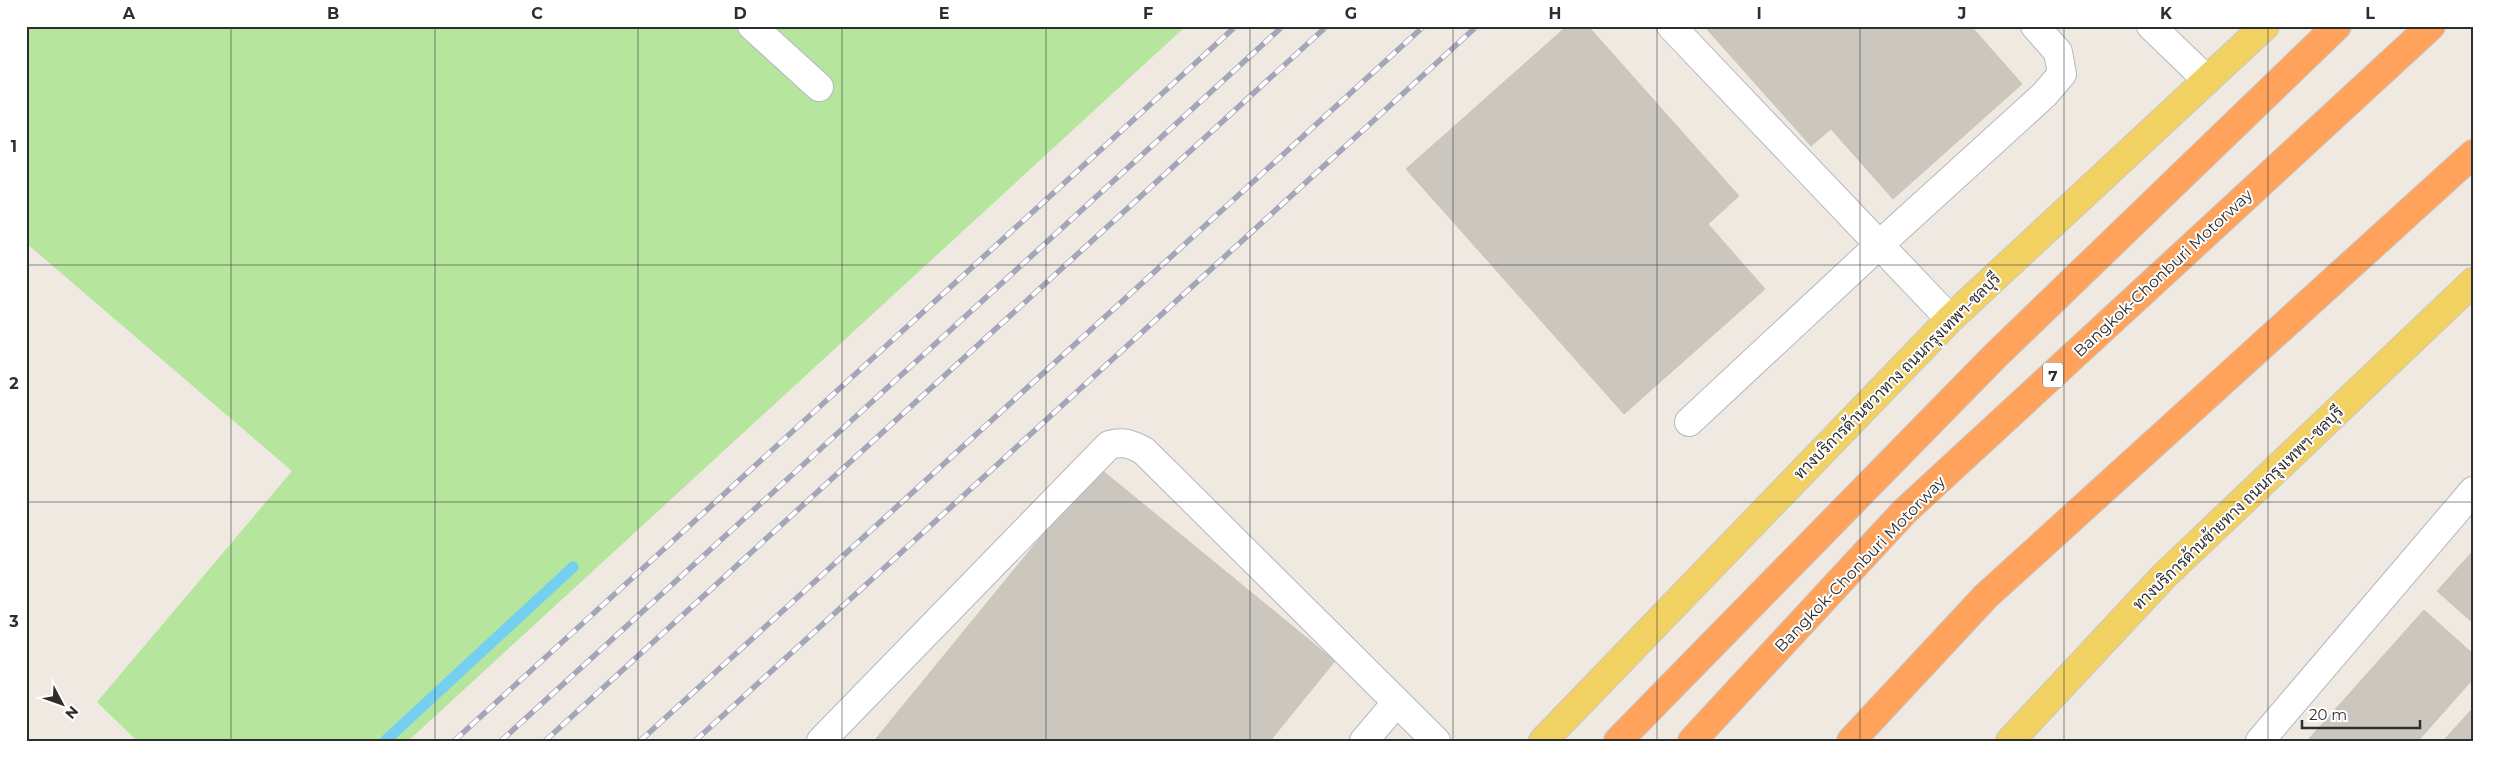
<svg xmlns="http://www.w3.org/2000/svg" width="2499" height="767" viewBox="0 0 2499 767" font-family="Montserrat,Sarabun,sans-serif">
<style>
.green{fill:#b6e59e}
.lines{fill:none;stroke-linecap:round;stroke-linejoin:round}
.stream{stroke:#75cff0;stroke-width:11}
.building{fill:#cbc7bf;stroke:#cbc5ba}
.minor-casing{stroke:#b4b7c1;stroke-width:30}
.major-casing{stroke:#c9c9c9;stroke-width:30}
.highway-casing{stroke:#c9c9c9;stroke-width:30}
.minor{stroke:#fff;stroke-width:28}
.major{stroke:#f2d163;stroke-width:28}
.highway{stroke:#ffa35c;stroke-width:28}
.rail-casing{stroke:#a3a6b8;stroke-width:5.5}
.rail{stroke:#fff;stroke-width:4;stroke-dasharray:11;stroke-linecap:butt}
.grid{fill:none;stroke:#2e2e2e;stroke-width:1;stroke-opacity:0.55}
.labels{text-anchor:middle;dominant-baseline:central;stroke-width:4;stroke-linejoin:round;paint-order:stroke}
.shield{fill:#fff;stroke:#6d6d6d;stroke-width:1}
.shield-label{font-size:15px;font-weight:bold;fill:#2e2e2e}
.street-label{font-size:16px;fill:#2e2e2e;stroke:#fff}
.neatline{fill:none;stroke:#2e2e2e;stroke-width:2}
.grid-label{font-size:16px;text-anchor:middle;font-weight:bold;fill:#2e2e2e}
</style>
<rect width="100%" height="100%" fill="#efe9e1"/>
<path class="green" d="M26,26H1186L408,741H137L97,702L292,471L26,243Z"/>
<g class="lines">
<path class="stream" d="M385,741L573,567"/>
</g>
<path class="building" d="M1567,26H1588L1739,196L1708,224L1765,289L1624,414L1406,169Z
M1704,26H1971L2022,84L1893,199L1831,129L1811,146Z
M1098,467L1335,661L1270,741H874Z
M2473,551V623L2437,591Z
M2424,610L2473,654V679L2418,741H2307Z
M2473,708V741H2443Z"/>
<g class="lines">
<defs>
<path id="minor" d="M752,26L819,87
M1671,26L1950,319
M2151,26L2207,80
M1689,422L1879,245L2044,95L2062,74L2058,52L2035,26
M821,741L1109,445C1124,441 1131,444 1144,451L1436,741
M1364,741L1396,703
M2260,741L2473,491"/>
<path id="major" d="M1543,741L1950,319L2265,26
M2010,741L2164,576L2473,282"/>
<path id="highway" d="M1618,741L1995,356L2337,26
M1692,741L1904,512L2431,26
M1851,741L1986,596L2473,154"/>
</defs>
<use href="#minor" class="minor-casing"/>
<use href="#major" class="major-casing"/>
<use href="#highway" class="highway-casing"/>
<use href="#minor" class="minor"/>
<use href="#major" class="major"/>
<use href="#highway" class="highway"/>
<defs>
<path id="rail" d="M454,741L1236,26
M501,741L1283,26
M545,741L1327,26
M640,741L1424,26
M695,741L1477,26"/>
</defs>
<use href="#rail" class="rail-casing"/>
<use href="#rail" class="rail"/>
</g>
<path class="grid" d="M231,26V741M435,26V741M638,26V741M842,26V741M1046,26V741M1250,26V741M1453,26V741M1657,26V741M1860,26V741M2064,26V741M2268,26V741M26,265H2473M26,502H2473"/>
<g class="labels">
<rect class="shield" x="2043" y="362.5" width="20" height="25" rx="4"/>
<g class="shield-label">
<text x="2053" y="375">7</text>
</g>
<g class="street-label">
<text transform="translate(2163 273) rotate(-43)">Bangkok-Chonburi Motorway</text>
<text transform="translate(1897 376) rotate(-45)">ทางบริการด้านขวาทาง ถนนกรุงเทพฯ-ชลบุรี</text>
<text transform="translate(2238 508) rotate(-44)">ทางบริการด้านซ้ายทาง ถนนกรุงเทพฯ-ชลบุรี</text>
<text transform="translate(1860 564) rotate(-46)">Bangkok-Chonburi Motorway</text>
</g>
</g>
<rect width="2499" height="767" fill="none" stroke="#ffffff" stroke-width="55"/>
<g transform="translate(62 704) rotate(131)" stroke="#ffffff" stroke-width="4" paint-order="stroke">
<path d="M0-4L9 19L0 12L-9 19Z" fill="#2e2e2e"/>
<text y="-8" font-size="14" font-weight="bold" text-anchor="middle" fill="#2e2e2e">N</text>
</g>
<path d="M2302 720v8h118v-8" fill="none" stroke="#2e2e2e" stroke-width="2.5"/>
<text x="2309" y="720" font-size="15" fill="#2e2e2e" stroke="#ffffff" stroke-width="4" paint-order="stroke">20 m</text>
<rect x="28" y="28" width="2444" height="712" class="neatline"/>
<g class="grid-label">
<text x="129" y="19">A</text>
<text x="333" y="19">B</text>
<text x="537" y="19">C</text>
<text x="740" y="19">D</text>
<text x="944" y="19">E</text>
<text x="1148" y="19">F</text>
<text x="1351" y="19">G</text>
<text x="1555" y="19">H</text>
<text x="1759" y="19">I</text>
<text x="1962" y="19">J</text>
<text x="2166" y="19">K</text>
<text x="2370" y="19">L</text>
<text x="14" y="152">1</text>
<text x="14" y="389">2</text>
<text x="14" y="627">3</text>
</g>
</svg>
